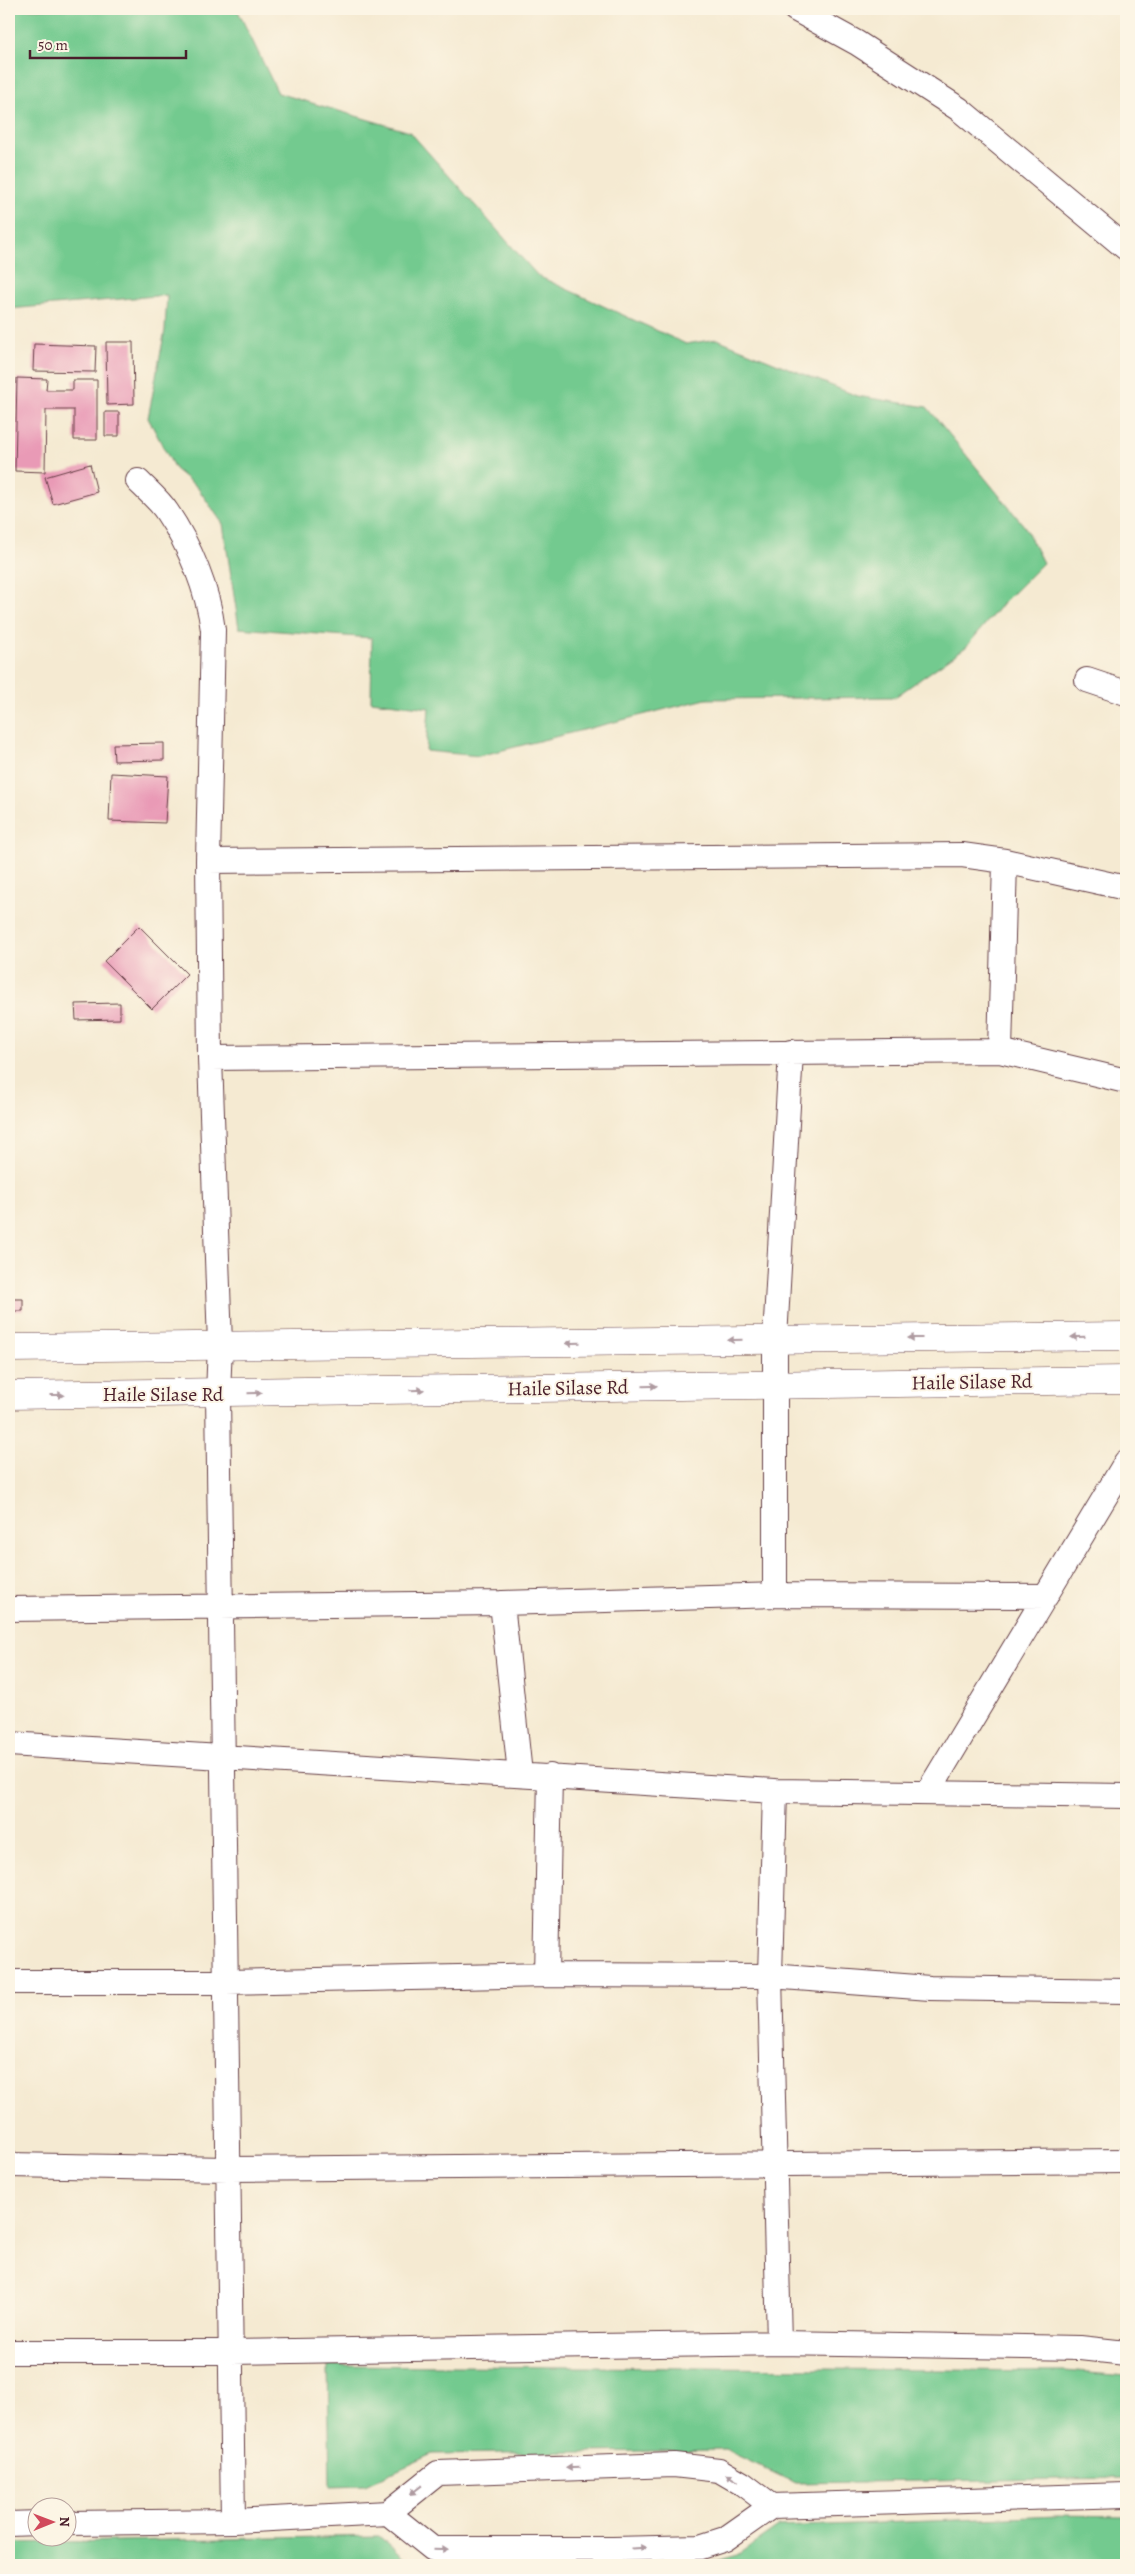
<svg xmlns="http://www.w3.org/2000/svg" width="1135" height="2574" viewBox="0 0 1135 2574" font-family="Alegreya,serif">
<style>
.green{fill:#73ca8f;stroke:#5e745d}
.building{fill:#e99ab6}
.lines{fill:none;stroke-linecap:round;stroke-linejoin:round}
.lane-casing{stroke:#643d44;stroke-width:14}
.street-casing{stroke:#643d44;stroke-width:26}
.secondary-casing{stroke:#643d44;stroke-width:29}
.lane{stroke:#fff;stroke-width:12}
.street{stroke:#fff;stroke-width:24}
.secondary{stroke:#fff;stroke-width:28}
.oneway{fill:#ae9aa0}
.labels{text-anchor:middle;dominant-baseline:central;stroke-width:4;stroke-linejoin:round;paint-order:stroke}
.street-label{font-size:20px;fill:#4a1f2b;stroke:#fcf5e5}
</style>
<rect width="100%" height="100%" fill="#fcf5e5"/>
<filter id="ink" filterUnits="userSpaceOnUse"><feTurbulence type="fractalNoise" baseFrequency=".02" numOctaves="2"/><feDisplacementMap in="SourceGraphic" scale="10" xChannelSelector="R" yChannelSelector="G"/><feConvolveMatrix kernelMatrix="1 2 1 2 8 2 1 2 1" color-interpolation-filters="sRGB"/></filter>
<filter id="wash" filterUnits="userSpaceOnUse"><feTurbulence type="fractalNoise" baseFrequency=".0096" numOctaves="4" result="noise"/><feDisplacementMap in="SourceGraphic" scale="20" xChannelSelector="R" yChannelSelector="G"/><feGaussianBlur stdDeviation="1.12" result="paint"/><feColorMatrix in="noise" values="0 0 0 0 0 0 0 0 0 0 0 0 0 0 0 0 0 1.4 0 .05"/><feComposite in="paint" operator="in"/></filter>
<g filter="url(#wash)">
<rect width="100%" height="100%" fill="#f5ead2"/>
<path class="green" d="M9,9H237L278,93L410,132L538,276L686,344L717,339L857,396L927,407L1025,527L1043,563L1003,603L966,647L895,697L706,699L479,756L426,751L429,708L371,701L372,638L239,628L223,524L197,487L175,469L148,418L165,330L167,295L9,309Z
M328,2365L1065,2371L1126,2376V2478L795,2483L726,2450L433,2454L365,2485L330,2486Z
M1058,2516L1126,2517V2565H9V2543L379,2536L407,2561H716L738,2555L778,2527Z"/>
<g id="blocks">
<path class="building" d="M106,342H133L134,404L107,405Z
M34,344L96,346L95,372L33,371Z
M17,378L47,379L46,390H73V380H97V440H74V410H46L45,472L15,471Z
M105,412H119V436H105Z
M90,464L97,492L53,504L45,477Z
M164,743V760L114,761L113,744Z
M111,773L168,776L165,823L109,821Z
M139,926L187,974L152,1009L104,961Z
M120,1003V1019L76,1020L75,1004Z
M9,1299H23V1311H9Z"/>
</g>
</g>
<g filter="url(#ink)">
<use href="#blocks" fill-opacity="0" stroke="#643d44" stroke-width="1"/>
<g class="lines">
<defs>
<path id="lane" d="M536,2550L539,2565"/>
<path id="street" d="M795,9L857,43L959,109L1126,248
M138,481C148,491 160,501 167,512C190,546 208,590 213,630L208,861L210,1058L220,1344L218,1394L233,2521
M1087,680L1126,693
M208,861L962,855L1005,861L1126,888
M1000,1051L1005,861
M210,1058L1000,1051L1126,1081
M775,1595V1339L791,1052
M502,1603L520,1774
M9,1609L502,1603L775,1595L1046,1596
M9,1744L775,1791L1126,1796
M775,1791L770,1976L779,2343
M928,1792L1126,1462
M546,1975L550,1776
M9,1982H226L546,1975L770,1976L930,1988L1126,1991
M9,2165L228,2169L1126,2161
M9,2352H231L779,2343L1080,2348L1126,2353
M388,2513L433,2549H613L700,2547L725,2539L772,2506L1126,2495
M68,2523L233,2521L388,2513L438,2473L674,2465L719,2470L743,2484L772,2506
M9,2524L38,2523"/>
<path id="secondary" d="M9,1348L1126,1336
M9,1395L1126,1380"/>
</defs>
<use href="#lane" class="lane-casing"/>
<use href="#street" class="street-casing"/>
<use href="#secondary" class="secondary-casing"/>
<use href="#lane" class="lane"/>
<use href="#street" class="street"/>
<use href="#secondary" class="secondary"/>
</g>
<defs><path id="oneway-solid" d="M-6-.8H1V-3.2L6.5 0L1 3.2V.8H-6Z" transform="scale(1.25)"/></defs>
<g class="oneway">
<use href="#oneway-solid" transform="translate(1078 1337) rotate(179)"/>
<use href="#oneway-solid" transform="translate(915 1338) rotate(180)"/>
<use href="#oneway-solid" transform="translate(735 1340) rotate(179)"/>
<use href="#oneway-solid" transform="translate(573 1343) rotate(179)"/>
<use href="#oneway-solid" transform="translate(650 1386) rotate(-1)"/>
<use href="#oneway-solid" transform="translate(417 1390) rotate(-1)"/>
<use href="#oneway-solid" transform="translate(255 1393) rotate(-1)"/>
<use href="#oneway-solid" transform="translate(57 1395)"/>
<use href="#oneway-solid" transform="translate(573 2468) rotate(178)"/>
<use href="#oneway-solid" transform="translate(732 2478) rotate(-149)"/>
<use href="#oneway-solid" transform="translate(416 2490) rotate(142)"/>
<use href="#oneway-solid" transform="translate(639 2548) rotate(-3)"/>
<use href="#oneway-solid" transform="translate(441 2549) rotate(2)"/>
</g>
</g>
<g class="labels">
<g class="street-label">
<text transform="translate(972 1382) rotate(-1)">Haile Silase Rd</text>
<text transform="translate(568 1388) rotate(-1)">Haile Silase Rd</text>
<text x="163" y="1394">Haile Silase Rd</text>
</g>
</g>
<rect width="1135" height="2574" fill="none" stroke="#fcf5e5" stroke-width="30"/>
<g transform="translate(52 2522) rotate(89)"><circle r="24" fill="#fcf5e5" stroke="#b59f9b"/>
<path d="M0-4L9 19L0 12L-9 19Z" fill="#d1495b"/>
<text y="-8" font-size="14" font-weight="bold" text-anchor="middle" fill="#4a1f2b">N</text>
</g>
<path d="M30 50v8h156v-8" fill="none" stroke="#4a1f2b" stroke-width="2.5"/>
<text x="38" y="50" font-size="15" fill="#4a1f2b" stroke="#fcf5e5" stroke-width="4" paint-order="stroke">50 m</text>
</svg>
